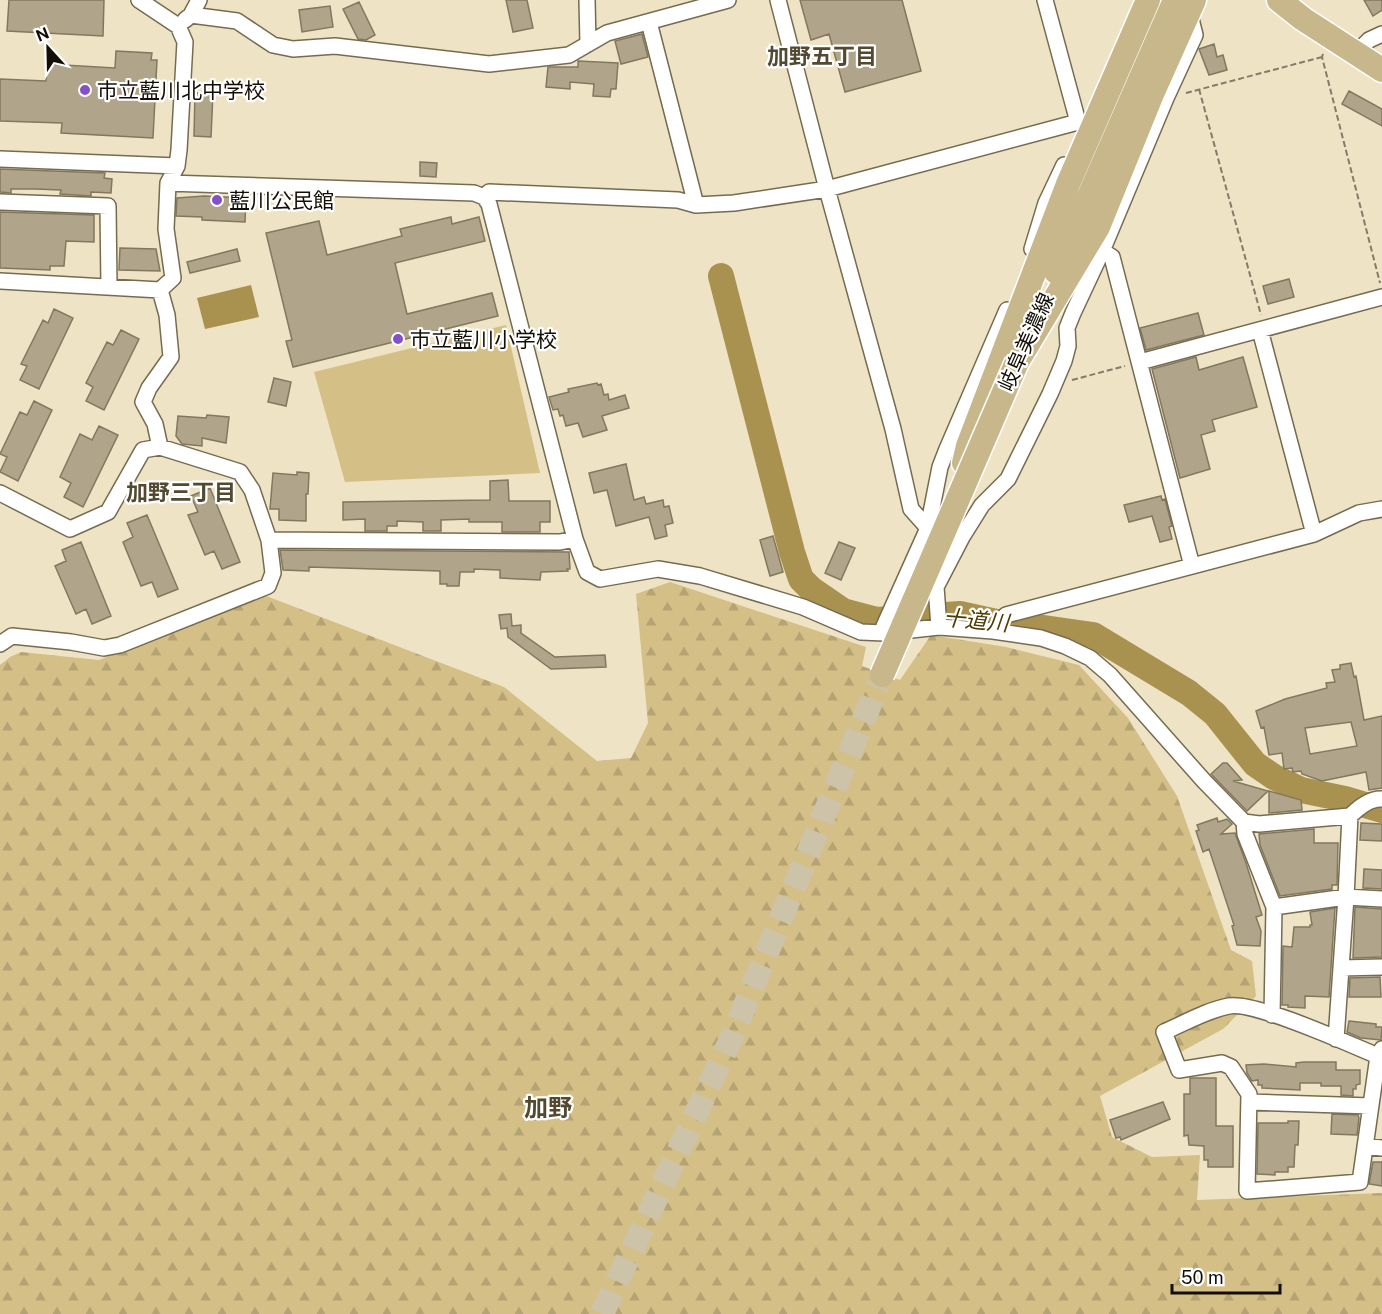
<svg xmlns="http://www.w3.org/2000/svg" width="1382" height="1314" viewBox="0 0 1382 1314" font-family="'Public Sans','Noto Sans JP',sans-serif">
<style>
.grass{fill:#d4bf87}
.forest{fill:url(#forest-firs)}
.water{fill:#a9914f}
.lines{fill:none;stroke-linecap:round;stroke-linejoin:round}
.river{stroke:#a9914f;stroke-width:26}
.building{fill:#b0a58a;stroke:#82785e;stroke-width:1.5;fill-rule:evenodd}
.primary-tunnel{stroke:#cdc3a8;stroke-width:24;stroke-dasharray:24 12;stroke-linecap:butt}
.minor-casing{stroke:#756b51;stroke-width:18}
.primary-casing{stroke:#fff;stroke-width:27}
.path{stroke:#837c68;stroke-width:2;stroke-dasharray:6 3;stroke-linecap:butt}
.minor{stroke:#fff;stroke-width:15}
.primary{stroke:#c7b78b;stroke-width:24}
.primary-bridge-casing{stroke:#fff;stroke-width:27;stroke-linecap:butt}
.primary-bridge{stroke:#c7b78b;stroke-width:24}
.poi-dot{fill:#8350c8;stroke:#fff;stroke-width:2}
.labels{text-anchor:middle;dominant-baseline:central;stroke-width:4.5;stroke-linejoin:round;paint-order:stroke}
.poi-label{font-size:21px;fill:#120e05;stroke:#fff;text-anchor:start}
.street-label{font-size:21px;fill:#120e05;stroke:#fff}
.neighbourhood-label{font-size:22px;font-weight:bold;fill:#534930;stroke:#fff}
.water-label{font-size:22px;font-style:italic;fill:#4d3c03;stroke:#fff}
.quarter-label{font-size:24px;font-weight:bold;fill:#534930;stroke:#fff}
</style>
<defs>
<pattern id="forest-firs" width="22" height="20" patternUnits="userSpaceOnUse" patternTransform="scale(1.5)"><rect width="22" height="20" fill="#d4bf87"/><path d="M5 1l3.5 6h-7zM16 11l3.5 6h-7z" fill="#b5a373"/></pattern>
</defs>
<rect width="100%" height="100%" fill="#eee3c5"/>
<path class="grass" d="M506,325L540,473L345,482L314,372Z"/>
<path class="forest" d="M670,582L866,647L862,666L900,680L931,635L1006,647L1079,665L1128,718L1177,796L1231,950L1252,961L1256,996L1223,1029L1100,1096L1112,1137L1152,1157L1200,1155L1197,1200L1382,1193V1314H0V665L10,657L21,652L99,660L261,594L504,687L597,761L631,758L648,723L636,594Z"/>
<path class="water" d="M251,285L259,317L205,329L197,298Z"/>
<g class="lines">
<path class="river" d="M721,276L792,552L801,579L811,589L843,611L877,620L960,614L1010,625L1016,624L1093,635L1189,693L1215,714L1255,764L1274,777L1301,790L1345,799L1382,810"/>
</g>
<path class="building" d="M9,0H104L103,36L7,31Z
M506,0H527L533,28L513,32Z
M800,0H902L921,71L845,92L829,34L811,40Z
M1364,0H1382V10L1373,16Z
M359,2L375,35L366,40L358,39L343,9Z
M330,6L333,27L302,32L299,10Z
M642,34L648,57L621,64L615,41Z
M1214,44L1217,57L1223,55L1227,70L1209,75L1199,49Z
M116,51L152,53L151,60H157L153,138L61,133L62,123L0,121V79L46,81L47,64L115,68Z
M578,61L618,63L616,89H611L610,97L593,96L594,84L570,82V89L546,87L548,67H578Z
M1349,91L1382,109V126L1342,104Z
M195,93H213L211,137L194,136Z
M420,162L437,163L436,177L420,176Z
M0,169L105,173L104,178L112,179L111,193L91,192V196L60,194L61,190L35,189H11V193L0,192Z
M204,196L246,198L245,222L202,220V217L176,216L177,198Z
M0,212L94,215V242L66,241L64,266H50V270L0,268Z
M451,217L452,224L479,217L485,241L395,263L407,314L492,293L498,316L293,367L286,341L292,340L266,233L319,221L327,255L402,236L400,229Z
M120,248L156,249L160,271L119,270Z
M237,249L240,261L190,273L187,262Z
M1289,279L1294,297L1268,304L1263,286Z
M54,309L73,318L39,389L20,380L27,366L21,364L43,320L48,323Z
M1198,313L1204,335L1146,350L1140,328Z
M121,330L139,339L104,410L86,401L93,387L86,383L107,342L113,345Z
M1196,357L1199,370L1243,357L1257,407L1212,420L1215,431L1201,435L1210,469L1180,478L1152,369Z
M274,378L291,382L286,406L268,402Z
M597,383L598,385L601,384L604,395L608,394L609,400L625,395L629,408L602,416L607,430L583,437L578,423L566,426L563,415L560,416L558,409L553,410L549,397L569,392L568,389Z
M34,401L52,410L18,481L0,472L7,457L0,454L20,412L27,415Z
M207,415L229,417L226,443L202,438V446L182,444L176,436L178,416L206,418Z
M99,426L118,435L83,507L64,497L71,483L60,477L80,434L92,440Z
M626,464L634,500L644,497L646,504L663,500L664,507L669,506L673,523L665,525L667,536L655,539L649,517L616,526L607,490L594,493L589,473Z
M297,472L309,473L308,494H306V521L279,520V509H270L273,473L297,475Z
M508,480L509,501H550V522H540V532H502V522H469V519L441,520V531H423V522L397,521V526H387V531H365V519L343,520V502L490,500V481Z
M210,488L240,562L222,569L214,551L205,555L188,515L198,512L191,496Z
M1161,496L1162,500L1165,499L1172,526L1169,527L1172,539L1160,542L1152,516L1129,522L1124,505Z
M147,515L178,589L158,597L152,582L141,586L123,542L133,537L127,523Z
M773,536L783,572L770,576L760,540Z
M81,542L111,616L92,624L86,609L76,614L55,566L66,561L62,550Z
M839,542L855,548L841,580L825,573Z
M280,550L569,552L570,569H567L568,571L541,572L540,580L500,578V570L474,569V572H460L459,586H447V584H440V571L309,567V571L283,570Z
M511,614L512,626L521,625V633L555,657L605,655L606,667L551,669L508,637L507,628L501,629L499,615Z
M1351,663L1354,677L1356,676L1364,720L1382,716V788L1369,790L1366,772L1322,781L1302,774L1301,771L1293,772L1292,768L1284,769L1282,753L1269,755L1264,727L1261,728L1256,711L1285,699L1327,688L1326,683L1335,682L1332,670L1340,669V665ZM1351,722L1357,746L1310,754L1305,728Z
M1223,763H1227L1242,780L1233,781L1268,791L1247,811L1211,774Z
M1269,791L1301,800L1302,810L1269,813Z
M1217,818L1218,822L1227,819L1232,824L1221,834L1235,833L1246,863L1262,915L1256,917L1261,931L1260,946L1237,945L1232,926L1234,925L1209,849L1203,852L1196,831L1199,830L1197,825Z
M1361,823L1382,824V841L1360,840Z
M1314,829V843H1338L1337,885H1332V889L1280,896L1260,845L1259,834Z
M1364,869L1382,870V889L1363,888Z
M1355,907L1382,909V957L1353,958Z
M1335,908L1329,997L1305,996V1008L1288,1007V1005H1282L1283,946L1292,947L1294,927H1310V925H1312L1310,912Z
M1380,977L1381,997H1349L1350,978Z
M1349,1021L1376,1024V1027H1382L1381,1040L1361,1038L1347,1032Z
M1304,1062H1336V1070H1360V1084L1356,1085V1089H1353V1096L1341,1095V1086H1321V1083H1300V1090L1262,1088V1085H1258V1080L1252,1081L1247,1073L1246,1065L1264,1064L1296,1067V1063Z
M1190,1078H1216V1126H1233V1167H1208V1160H1204V1146L1189,1145L1188,1135L1184,1136V1094H1190Z
M1163,1102L1170,1119L1121,1140L1120,1137L1116,1138L1110,1120Z
M1332,1114L1358,1115L1359,1118L1357,1135L1331,1134Z
M1288,1121H1299L1298,1145H1295L1294,1167H1288V1172H1275V1175L1257,1174L1258,1123H1288Z
M1373,1162H1382V1186L1369,1184Z"/>
<g class="lines">
<path class="primary-tunnel" d="M602,1314L731,1039L878,685"/>
<defs>
<path id="minor" d="M587,0L588,44
M778,0L827,189L893,429L911,509L928,528
M1045,0L1078,122
M191,15L237,21L273,45L293,49L335,46L489,64L569,55L607,33L728,0
M185,20L191,15L199,0
M649,22L696,205
M1355,54L1369,40L1382,34
M0,159L177,166
M168,183L474,193L484,197L489,204L575,539L587,572L600,579L658,569L700,576L803,607L861,632L884,633L939,627L993,631L1041,638L1065,646L1090,658L1110,675L1204,781L1244,822L1259,824L1350,816C1358,808 1370,798 1382,799
M484,197L489,192L678,200L696,205L734,203L827,189L1078,122L1083,123
M0,202L108,206L109,287
M1032,249L1046,203L1064,165
M1102,251L1112,257L1192,566
M0,281L160,290L173,278L166,229L168,183L177,166L179,150L185,42L178,26L139,0
M1260,330L1314,534
M1140,362L1382,297
M160,447L155,424L143,402L149,388L171,357L167,315L160,290
M0,493L70,529L108,512L143,450L160,447L240,472L252,490L269,540L273,573L268,586L120,645L104,648L71,642L12,636L0,644
M269,540L560,542L575,539
M933,577L936,587L939,627
M936,587L962,537L982,505L1008,479L1050,394L1064,361L1068,346L1067,328L1073,313L1102,251L1166,98L1195,35L1189,11
M993,631L1006,615L1314,534L1359,513L1382,509
M884,633V626L928,528L940,467L947,449L1007,310
M1244,822L1245,834L1274,907L1272,1015
M1274,907L1346,897L1382,899
M1341,968L1382,967
M1336,1039L1346,897L1350,816
M1382,1049L1378,1056L1360,1182L1247,1191L1249,1094L1231,1067L1222,1063L1179,1070L1164,1032C1185,1023 1207,1010 1229,1006C1255,1001 1349,1044 1378,1056L1382,1058
M1249,1102L1371,1106
M1365,1146L1382,1148"/>
<path id="primary" d="M1279,0L1303,19L1382,70
M1056,272L1175,0
M1017,362L1098,227L1152,94L1194,0
M964,463L968,446L1068,184L1148,0"/>
</defs>
<use href="#minor" class="minor-casing"/>
<use href="#primary" class="primary-casing"/>
<path class="path" d="M1323,54L1322,57L1380,283
M1199,89L1261,315
M1186,93L1322,57
M1072,380L1125,366"/>
<use href="#minor" class="minor"/>
<use href="#primary" class="primary"/>
<defs>
<path id="primary-bridge" d="M882,675L1017,362"/>
</defs>
<use href="#primary-bridge" class="primary-bridge-casing"/>
<use href="#primary-bridge" class="primary-bridge"/>
</g>
<g class="poi-dot">
<circle cx="85" cy="90" r="6"/>
<circle cx="217" cy="200" r="6"/>
<circle cx="398" cy="339" r="6"/>
</g>
<g class="labels">
<g class="poi-label">
<text x="97" y="90">市立藍川北中学校</text>
<text x="229" y="200">藍川公民館</text>
<text x="410" y="339">市立藍川小学校</text>
</g>
<g class="street-label">
<text transform="translate(1026 342) rotate(-66)">岐阜美濃線</text>
</g>
<g class="neighbourhood-label">
<text x="822" y="56">加野五丁目</text>
<text x="181" y="492">加野三丁目</text>
</g>
<g class="water-label">
<text transform="translate(976 620) rotate(5)">十道川</text>
</g>
<g class="quarter-label">
<text x="548" y="1107">加野</text>
</g>
</g>
<g transform="translate(48 48) rotate(338)" stroke="#ffffff" stroke-width="4.5" paint-order="stroke">
<path d="M0-4.5L10 22L0 15L-10 22Z" fill="#120e05"/>
<text y="-9" font-size="16" font-weight="bold" text-anchor="middle" fill="#120e05">N</text>
</g>
<path d="M1172 1284v9h108v-9" fill="none" stroke="#120e05" stroke-width="3"/>
<text x="1181" y="1284" font-size="18" fill="#120e05" stroke="#ffffff" stroke-width="4.5" paint-order="stroke">50 m</text>
</svg>
